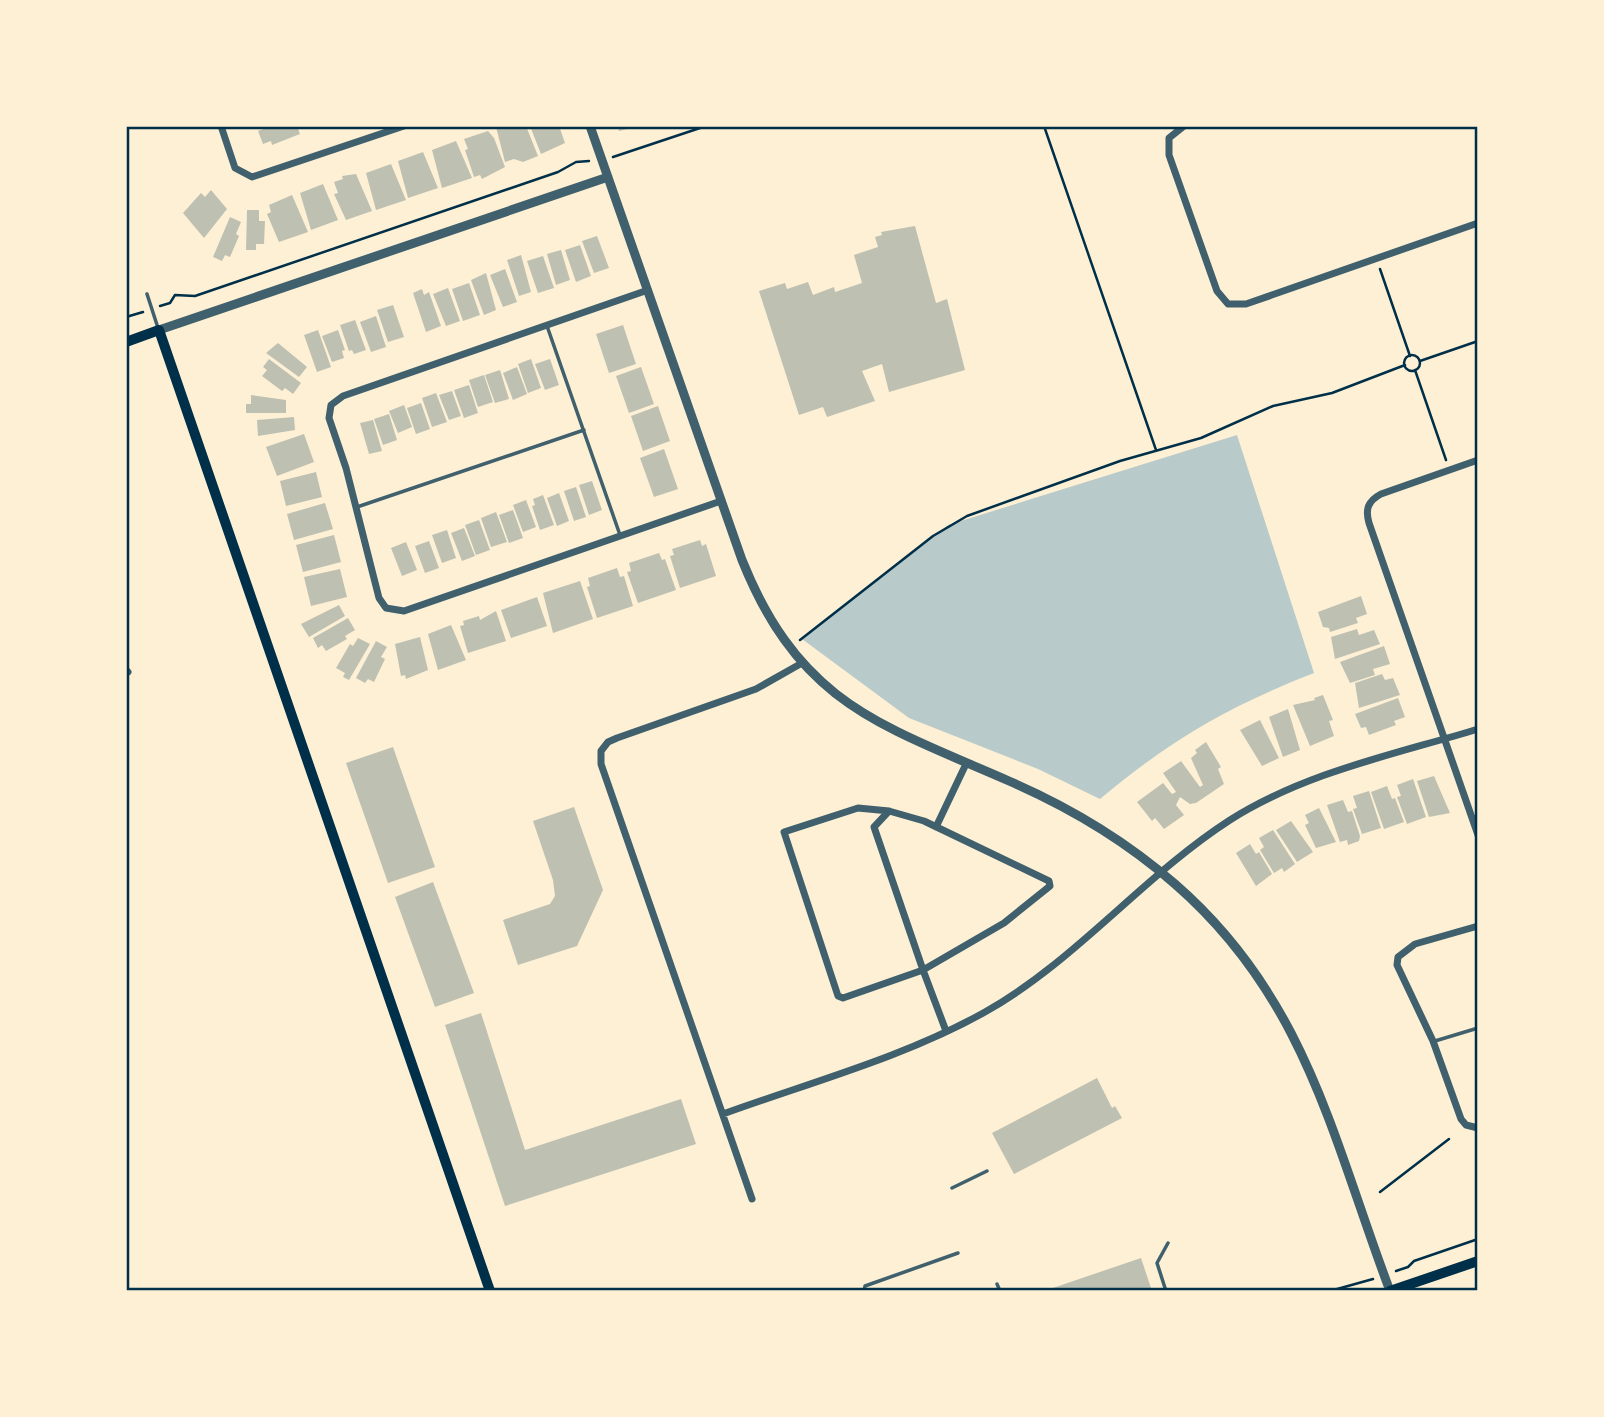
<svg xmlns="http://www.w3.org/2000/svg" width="1604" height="1417" viewBox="0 0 1604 1417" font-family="'Asap Condensed',sans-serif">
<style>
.green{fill:#b9caca}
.building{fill:#bec0b2}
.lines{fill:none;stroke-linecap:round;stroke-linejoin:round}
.path{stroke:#003049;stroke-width:2.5}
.service{stroke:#3f606c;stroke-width:3.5}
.minor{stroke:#3f606c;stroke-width:7}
.tertiary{stroke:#3f606c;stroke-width:9}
.secondary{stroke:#003049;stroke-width:10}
.neatline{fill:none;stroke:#003049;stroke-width:2.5}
</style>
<rect width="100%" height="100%" fill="#fdf0d5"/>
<path class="green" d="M1237,435L1314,673C1227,707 1172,739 1100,799L1038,769L909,718L802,639L948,525Z"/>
<path class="building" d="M271,126H297L300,134L272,145L271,141L263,144L258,131Z
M526,126L538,156L523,162L514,159L505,162L496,127Z
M530,126H559L565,143L541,154Z
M618,126H635V127L619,131Z
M488,131L494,138L505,167L482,179L480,175L474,177L465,150L468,149L464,139Z
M456,141L472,178L442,188L432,150Z
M423,152L438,188L408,198L398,161Z
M391,164L406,200L376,210L366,173Z
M356,174L372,211L346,220L334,194L338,193L334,182L343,179L342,176Z
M323,184L338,220L311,230L300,193Z
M211,190L227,209L204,238L183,213L201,193L205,197Z
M292,195L308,232L279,242L267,214L271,212L269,205Z
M247,210H259V221H265L264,244H256V250H246Z
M230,217L241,222L236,234L239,236L230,257L225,255L222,261L213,257Z
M915,226L936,303L947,299L965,370L889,392L882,364L862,371L875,401L827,417L823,407L799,415L759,291L785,283L787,289L808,282L813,295L834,287L835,292L862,283L854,255L878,247L875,237L882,235L881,232Z
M597,236L609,268L594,273L582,241Z
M580,245L591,276L576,282L565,250Z
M561,250L570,280L556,285L547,254Z
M521,255L531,292L519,296L507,260Z
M543,256L554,288L538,293L527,261Z
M505,269L517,302L503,307L490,275Z
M486,273L496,310L484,315L471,280Z
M469,283L480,315L463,321L452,289Z
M448,288L460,321L446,326L433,294Z
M422,289L424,295L429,292L441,326L426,332L413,293Z
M393,305L404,337L388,342L377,310Z
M376,316L386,347L371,352L360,322Z
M355,320L366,350L354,354L352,350L349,351L340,325Z
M623,325L636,364L609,373L596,334Z
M318,330L331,367L317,372L304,335Z
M338,330L345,350L342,351L344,358L332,362L322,336Z
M278,343L307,367L299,377L266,353Z
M269,359L301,383L293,394L285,388L282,391L262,376L267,370L263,367Z
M531,359L541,388L528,393L518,364Z
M550,359L559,385L545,390L535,364Z
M517,367L527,394L513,400L503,373Z
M641,367L654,404L629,413L616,376Z
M500,370L509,399L495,403L485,375Z
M484,375L493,402L478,407L469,380Z
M469,385L478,413L464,418L454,390Z
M452,391L461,416L449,420L439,395Z
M436,393L447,422L432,427L422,398Z
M251,395L286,400V413H246V404H251Z
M421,403L430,429L416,434L407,408Z
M404,405L412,427L398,433L389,411Z
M658,406L670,441L643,451L631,416Z
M389,414L397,440L383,445L374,419Z
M294,417L295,430L258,436L257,420Z
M373,420L382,451L369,454L360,423Z
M304,434L314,462L277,476L266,447Z
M664,449L678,489L654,497L640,458Z
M316,472L322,497L286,506L280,481Z
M592,481L602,510L589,515L579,485Z
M576,487L586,517L574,521L564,491Z
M559,493L569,521L557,526L547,498Z
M543,495L554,525L540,530L532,506L535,505L533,499Z
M526,500L536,527L523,532L513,505Z
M325,503L333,529L294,540L287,514Z
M513,510L523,538L509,543L499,515Z
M496,512L507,542L491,547L481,518Z
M479,520L490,550L476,555L465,525Z
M464,528L475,556L462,561L451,533Z
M447,530L456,558L442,563L432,535Z
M334,535L341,562L303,572L296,545Z
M700,540L702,546L706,544L716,576L680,588L670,556L674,555L672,549Z
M429,541L439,568L425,573L415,546Z
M406,542L417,570L402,576L391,548Z
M659,553L662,560L665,559L676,590L638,603L627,572L631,571L629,563Z
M617,568L620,577L624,576L633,606L597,618L587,587L590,586L588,578Z
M340,569L347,597L311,606L304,577Z
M580,581L593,619L553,633L543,593Z
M1361,596L1367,614L1356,618L1358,623L1330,632L1329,628L1323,627L1318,612Z
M537,597L547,626L511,638L501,610Z
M339,605L345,616L309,637L301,624Z
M496,611L506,641L468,653L460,626L464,625L463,621L479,616L480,620Z
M348,618L355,630L345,636L347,639L326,651L322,645L318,648L313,638Z
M451,625L466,660L438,670L428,634Z
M1357,629L1359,635L1374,630L1380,644L1335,659L1331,637Z
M420,637L428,670L406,679L405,675L401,676L395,644Z
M358,638L370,644L349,680L343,677L345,673L336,668L350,644L353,646Z
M376,641L387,647L381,657L385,659L374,682L368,679L365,683L356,678Z
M1384,646L1390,664L1373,669L1375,675L1350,683L1340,662Z
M1382,674L1385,680L1393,678L1400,695L1359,708L1355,683Z
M1323,695L1333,720L1329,721L1334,736L1310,746L1293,705L1315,700L1314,698Z
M1398,698L1405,717L1394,721L1396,725L1369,735L1366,727L1361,728L1355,714Z
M1288,709L1300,750L1283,757L1269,717Z
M1260,720L1279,758L1262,766L1240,730Z
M1206,742L1221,767L1218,769L1224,784L1196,803L1190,804L1180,797L1176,805L1184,815L1164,829L1155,818L1152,821L1137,802L1163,783L1172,794L1176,792L1163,773L1181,761L1200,787L1203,785L1191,758L1197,753L1195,750Z
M393,747L435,867L388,883L346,763Z
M1434,776L1450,813L1429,817L1417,781Z
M1413,779L1426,817L1407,824L1397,797L1401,796L1397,785Z
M1387,786L1392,799L1395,798L1404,822L1384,829L1371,792Z
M1369,791L1381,828L1362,834L1353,809L1357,808L1353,796Z
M1343,800L1348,812L1352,811L1360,836L1359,841L1348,845L1347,840L1340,842L1327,805Z
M574,807L603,890L577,946L518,965L503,920L550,904L555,896L553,880L533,821Z
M1319,808L1336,842L1316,848L1305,825L1309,823L1305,815Z
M1291,821L1313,852L1297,862L1276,830Z
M1273,830L1295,864L1284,872L1282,868L1274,873L1260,850L1264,847L1259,838Z
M1250,844L1256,854L1259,852L1272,874L1256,886L1236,853Z
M433,882L474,993L435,1007L395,897Z
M481,1013L525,1150L681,1099L696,1144L505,1206L445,1025Z
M1097,1078L1112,1108L1115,1106L1122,1118L1014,1174L992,1133Z
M1141,1258L1152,1291H1044Z"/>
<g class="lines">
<path class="path" d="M1044,126L1156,450
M613,157L706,126
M1380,269L1410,356
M160,306L170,303L175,295L195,296L558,172L576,162L589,161
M126,317L143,312
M1404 363a8 8 0 1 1 16 0a8 8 0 1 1-16 0Z
M1420,361L1478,341
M1415,370L1446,460
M800,640L933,536L967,516L1120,461L1201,438L1273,406L1332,393L1405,365
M1380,1192L1449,1139
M1396,1271L1408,1267L1414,1261L1478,1239
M1330,1291L1373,1279"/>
<path class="service" d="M147,294L158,328
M547,326L620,535
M357,507L584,430
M1435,1041L1478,1028
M952,1188L987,1171
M997,1284L1000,1291
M864,1291L865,1286L958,1253
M1166,1291L1157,1263L1168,1243"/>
<path class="minor" d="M221,126L235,168L252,177L404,126
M1184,126L1169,138V155L1217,291L1228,304H1246L1478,223
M648,290L343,396L331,405L329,418L346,468L379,598L386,608L404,611L721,501
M1478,460L1381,494C1368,501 1365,509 1369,523L1478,835
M126,670L128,672
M889,811L858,808L784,832L838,996L843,998L923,970L874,827L889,811L924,821L1049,881L1050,886L1004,923L923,970L946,1031
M936,827L966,764
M1478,926L1415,944L1398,957L1397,965L1433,1041L1461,1119L1466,1125L1478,1128
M723,1114C808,1083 905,1057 985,1012C1076,961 1143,876 1230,820C1306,772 1393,755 1478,729
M752,1199L601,764V751L608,742L617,738L756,689L802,663"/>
<path class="tertiary" d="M590,126L742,560C800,704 879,724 1009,781C1069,807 1126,841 1175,884C1306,998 1332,1137 1390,1291
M159,330L608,177"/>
<path class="secondary" d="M126,342L159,330L490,1291
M1390,1291L1478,1261"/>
</g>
<rect width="1604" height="1417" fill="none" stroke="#fdf0d5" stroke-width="256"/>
<rect x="128" y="128" width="1348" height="1161" class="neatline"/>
</svg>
